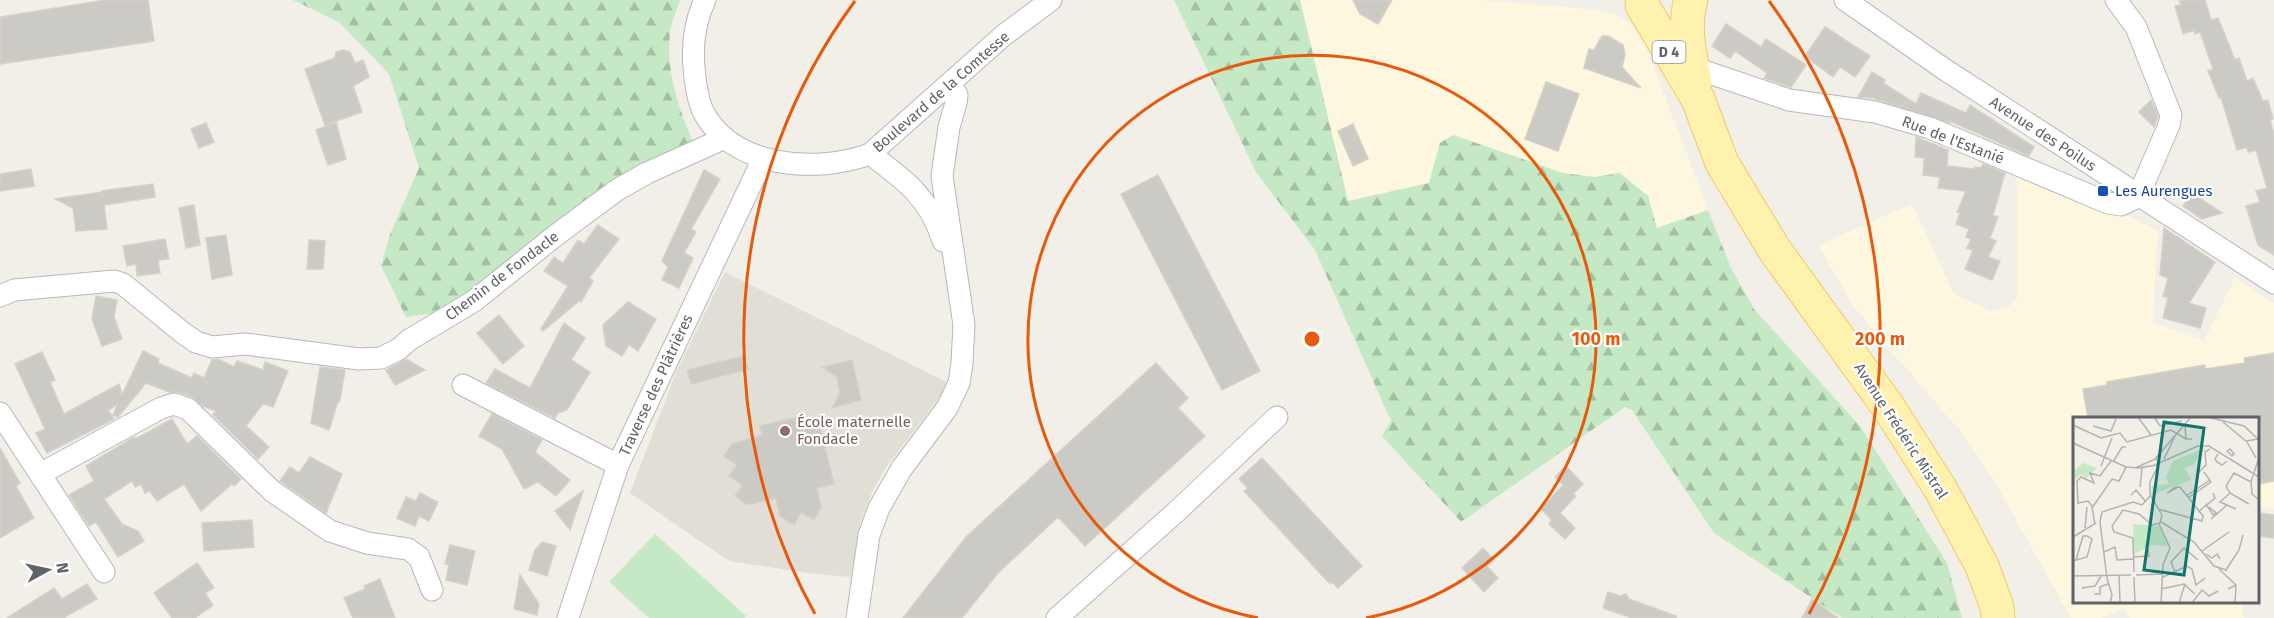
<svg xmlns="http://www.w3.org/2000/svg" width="2274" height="618" viewBox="0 0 2274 618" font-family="'Fira Sans',sans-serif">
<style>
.commercial{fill:#fef7e0}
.education{fill:#e1ded6}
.forest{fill:url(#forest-firs)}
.pitch{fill:#c5e8c5}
.building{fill:#cccac5;stroke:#d6d1c6;stroke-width:1.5}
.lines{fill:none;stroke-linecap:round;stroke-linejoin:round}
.minor-casing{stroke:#b5b8bc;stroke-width:23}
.primary-casing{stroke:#f2c960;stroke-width:35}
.minor{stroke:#fff;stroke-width:21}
.primary{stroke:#fff2af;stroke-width:33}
.ring{fill:none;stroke:#e8590c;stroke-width:3}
.transit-dot{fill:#1a4fb4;stroke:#fff;stroke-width:2}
.education-dot{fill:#8d6e63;stroke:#fff;stroke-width:2}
.labels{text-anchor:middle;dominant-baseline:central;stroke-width:4.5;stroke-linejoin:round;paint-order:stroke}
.shield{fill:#fff;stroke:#8f9295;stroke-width:1.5}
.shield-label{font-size:14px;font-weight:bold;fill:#5f6368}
.street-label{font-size:15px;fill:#5f6368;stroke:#fff}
.transit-label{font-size:15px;fill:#164399;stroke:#fff;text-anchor:start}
.education-label{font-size:15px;fill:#785e54;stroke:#fff;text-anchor:start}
.inset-road{fill:none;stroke:#b3b3b1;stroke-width:1.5}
.view{fill:#0f766e;fill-opacity:0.15;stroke:#0f766e;stroke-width:3}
.inset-edge{fill:none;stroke:#5f6368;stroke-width:3}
.centre{fill:#e8590c;stroke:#fff;stroke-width:3}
.ring-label{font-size:18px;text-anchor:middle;font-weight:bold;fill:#e8590c;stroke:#fff;stroke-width:4.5;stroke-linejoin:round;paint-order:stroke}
</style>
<defs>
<pattern id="forest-firs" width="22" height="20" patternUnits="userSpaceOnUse" patternTransform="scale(1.5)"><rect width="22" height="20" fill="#c5e8c5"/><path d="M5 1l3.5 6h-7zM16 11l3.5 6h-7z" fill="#a3c0a4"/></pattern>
</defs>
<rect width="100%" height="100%" fill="#f1efe8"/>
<path class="commercial" d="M1300,0H1480L1589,9L1616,14L1628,21L1644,41L1708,210L1657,228L1648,196L1620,173L1594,177L1563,173L1453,135L1440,143L1430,183L1348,201Z
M2017,172L2129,216L2160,232L2157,242L2153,323L2204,341L2235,278L2274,303V509L2258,507V418H2074V602H2241L2244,618H2130L2124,608L2101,618H2071L1995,482L1960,431L1856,310L1818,245L1912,204L1954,294L1993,312L2008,307L2017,299Z"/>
<path class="education" d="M725,272L950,384L886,467L873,490L860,523L851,577L815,574L729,561L630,493L677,370Z"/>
<path class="forest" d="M293,0H680C677,9 673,18 671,27C664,68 679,110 695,146L445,312L406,317L381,266L390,234L419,168L389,74L339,22Z
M1174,0H1300L1348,201L1429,183L1440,143L1453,135L1563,173L1594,177L1620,173L1648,196L1657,228L1708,210L1731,268L1754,309L1860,426L1947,563L1962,618H1842L1714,533L1632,410L1625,407L1461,522L1382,436L1391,421L1315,250L1256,172Z"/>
<path class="pitch" d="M655,534L746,616L744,618H649L609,582Z"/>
<path class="building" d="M106,0H148L154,41L0,64V17Z
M1353,0H1392L1378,24L1360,14Z
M2179,0H2205L2211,20L2218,18L2235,60L2239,58L2247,81L2253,78L2263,101L2268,100L2273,119L2270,120L2274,135V255L2258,245L2246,206L2260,202L2256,191L2267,188L2256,150L2248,152L2247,147L2237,150L2221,97L2219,98L2208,71L2213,69L2200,32L2195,34L2194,30L2183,34L2175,6L2181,5Z
M1726,24L1761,47L1766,39L1806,65L1791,87L1764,78L1767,73L1735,51L1730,58L1712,46Z
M1825,27L1870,56L1855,77L1840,67L1833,77L1805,56Z
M1602,36H1608L1623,45L1625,55L1622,67L1641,88L1584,68L1589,49L1594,50Z
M343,50L350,52L355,63L363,60L369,77L353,86L362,112L325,125L305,69L335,58L336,52Z
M1872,72L1885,80L1883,83L1916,104L1921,93L1966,113L1970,105L2034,147L2029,156L1950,121V123L1873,98L1858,97Z
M1546,82L1579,94L1558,151L1525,139Z
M2151,100L2158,116L2154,127L2139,112Z
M336,122L346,159L328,165L316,130Z
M206,123L214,142L199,148L191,129Z
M1353,124L1368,159L1353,166L1338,131Z
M1916,137L1948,150L1947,166L1975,169V167L1981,168L1983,164L2005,173L1993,215L1998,217L1990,238L1996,241L1988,257L2000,261L1992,280L1965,269L1973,250L1967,248L1971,239L1966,237L1969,229L1956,224L1960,213L1957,212L1966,191L1938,188L1940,177L1923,175L1924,158L1915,157Z
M31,169L34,186L0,191V174Z
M704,170L720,179L691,229L696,232L684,253L693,258L679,288L662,280L668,267L662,261Z
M1158,175L1260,371L1222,390L1121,194Z
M153,184L155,197L104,205L107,229L76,231L73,208L55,199L102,192L103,198L102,191Z
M2192,193L2222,213L2202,219L2183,206Z
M194,205L200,245L186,248L179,208Z
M598,225L619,239L589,278L593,281L581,302L579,301L543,331L541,329L568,286L544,271L554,257L563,263L578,240L584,244Z
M2164,228L2215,262L2189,303L2206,308L2200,328L2163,318L2168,298L2163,296L2168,278L2160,275Z
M226,235L232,275L212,279L206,238Z
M165,239L169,259L158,260L160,273L137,276L136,264L127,266L123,246Z
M309,240L325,241L323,269H307Z
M96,296L117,300L114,317L122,339L102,346L92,319Z
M628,302L656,319L638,351L629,345L622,356L606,346L603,325Z
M499,315L524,346L503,364L477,333Z
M564,323L585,338L571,360L590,372L567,410L558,413L555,418L486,383L495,369L530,388Z
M143,351L159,359L158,363L192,378L194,373L204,378L212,360L218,359L234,367L237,361L263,370L265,362L288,371L273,407L265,404L262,405L246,426L269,447L258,459L213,415L216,411L203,406L192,397L178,392H169L146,383L118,417L113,415L118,404L108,410L114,419L47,453L36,433L45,429L15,364L42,352L55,380L50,382L64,414L119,384L122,395Z
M2274,353V481L2258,484V418H2088L2083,389L2107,385V382L2205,365V369L2245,363L2244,358Z
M744,356L748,369L691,384L687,370Z
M406,359L425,370L395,385L386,370Z
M852,360L861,400L832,408L840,393L837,377L822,367Z
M1156,363L1188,398L1178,408L1205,436L1085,546L1058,517L998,573L962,618H903L966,537Z
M320,367L345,370L340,400L337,404L329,430L311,423Z
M492,414L542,440L535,452L570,480L556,496L538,482L524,489L502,449L479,436Z
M798,417L800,427L819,423L834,484L817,488L821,508L814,520L801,512L794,525L780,516L776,498L748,505L735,496L742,485L729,476L737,465L724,456L732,444L762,435L760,426Z
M172,419L187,444L197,436L241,479L234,486L232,484L201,511L184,484L157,501L150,491L145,493L141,484L135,487L132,481L104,499L122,524L138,531L144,541L118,557L96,522L89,526L69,495L94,481L86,466L134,437L135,439Z
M0,448L20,483L16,486L34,518L0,538Z
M310,457L342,474L326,513L280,481L290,467L299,473Z
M1262,458L1362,566L1338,588L1332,582L1330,584L1244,491L1248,488L1239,479Z
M1566,466L1583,484L1573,494L1576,496L1560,513L1575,528L1565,539L1549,524L1552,520L1541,509L1563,485L1568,490L1555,477Z
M583,491L570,530L555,511Z
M420,493L438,502L429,521L419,516L415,526L397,518L406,497L416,501Z
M2258,513L2274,515V538L2258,536Z
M252,520L254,547L204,551L202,523Z
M542,542L556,546L547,576L529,570L535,550Z
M450,545L475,551L467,585L446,580L449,565L445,564Z
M1483,548L1494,560L1487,566L1498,578L1484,592L1462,568Z
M197,563L214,588L205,593L213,605L195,618H172L154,593Z
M520,575L539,604L537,615L514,609Z
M380,579L395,618H353L344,598L365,589L364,586Z
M87,584L97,599L63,618H7L54,588L62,599Z
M1608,592L1620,596L1626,594L1629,599L1676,616V618H1632L1603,608Z
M1812,599L1838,618H1802Z"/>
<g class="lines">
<defs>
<path id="minor" d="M705,0C695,21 692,45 694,68C695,81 697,96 702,109C730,168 816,174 870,154L1004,35L1051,0
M1845,0L1944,69L2274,283
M1692,67L1789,100L1875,112L1930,128L2108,203L2121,205L2138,197L2169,125L2171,115L2136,27L2116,0
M870,154C905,180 930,198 943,241
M0,296L14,290L114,281L123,284L183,333L196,342L212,347L245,344L359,359L381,358L399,349L409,340L474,301L555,236L617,190L647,173L725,138
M463,385L618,465
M0,413L104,572
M40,474L161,408L174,404L188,409L272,491L330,531L367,543L408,549L419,557L432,590
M568,618L618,465L763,159
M857,618L869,535L879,508L902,468L947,408L959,383L962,363L964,325L942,176L949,127L956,103L957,95L950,84
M1057,618L1175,513L1277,417"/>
<path id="primary" d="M1691,0C1683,27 1690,55 1695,82
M1642,5L1698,99L1722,163L1774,249L1889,408L1941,490L1982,566L1997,607L1998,618"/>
</defs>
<use href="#minor" class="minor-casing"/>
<use href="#primary" class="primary-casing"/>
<use href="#minor" class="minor"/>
<use href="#primary" class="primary"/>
</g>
<g class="ring">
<path d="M1258 618A284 284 0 1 1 1366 618"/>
<path d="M815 614A568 568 0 0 1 855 1M1769 1A568 568 0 0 1 1809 614"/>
</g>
<rect class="transit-dot" x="2097" y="185" width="12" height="12" rx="3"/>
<circle class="education-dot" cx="785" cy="431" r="6"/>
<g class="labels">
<rect class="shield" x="1652.5" y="41" width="33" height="22" rx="4.5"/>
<g class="shield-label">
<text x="1669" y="52">D 4</text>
</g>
<g class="street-label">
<text transform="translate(941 92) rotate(-41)">Boulevard de la Comtesse</text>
<text transform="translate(2043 134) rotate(33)">Avenue des Poilus</text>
<text transform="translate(1953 140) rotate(21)">Rue de l'Estanié</text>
<text transform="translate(502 276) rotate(-37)">Chemin de Fondacle</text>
<text transform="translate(656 385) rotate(-65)">Traverse des Plâtrières</text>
<text transform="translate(1901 431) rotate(57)">Avenue Frédéric Mistral</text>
</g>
<g class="transit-label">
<text x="2115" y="191">Les Aurengues</text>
</g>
<g class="education-label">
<text x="797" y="422">École maternelle<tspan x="797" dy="17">Fondacle</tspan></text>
</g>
</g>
<g transform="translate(2073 417)">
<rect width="186" height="186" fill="#f1efe8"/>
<path d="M132,31L121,47L112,51L118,63L78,78L79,69L96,67L93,60L100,44ZM10,46L24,51L13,61L9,57L2,62L0,82V49L3,52ZM60,107L86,109L95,129L79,128L61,137Z" fill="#c5e8c5"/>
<path class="inset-road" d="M65,0L78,18M81,0L87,9L109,4M134,0L171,9L186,23M150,5L173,24L185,22M0,8L28,21L47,16L54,25L98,13L113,22M20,9L38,14L43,2M112,9L113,22H119M174,25L183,41M0,26L53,50L65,51L83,48L86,44L82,42L62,51M157,32L161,37L159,39L154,34ZM145,37L142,42L144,45L149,48L154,44M186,40L178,65L179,77L186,83M82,42L118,0M91,42L102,19M40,45L49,30H53M86,46L125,29H136L186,60M28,49L39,21M125,56L133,48L132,35L137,32M67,70L69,51M157,76L153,69L161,56L178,65M157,76L147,85L163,92M157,76L176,87M58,78L63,73L73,85M113,79L137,63M115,81L138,65L131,55M133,87L140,98L143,96L136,90M20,90L15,84L5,86L4,64L8,60L21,66L17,56L27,59L38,44M85,92L129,104L130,99L107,70H105L101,71L94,76L105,70M125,95L142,81L140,76M138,102L154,88M88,105L121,125L141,149L153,153L166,133L170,118M22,107L19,91L39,62L46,64L53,50M86,107L97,131L90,148L88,186M12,111L14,90M0,120L23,106M129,134L156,115M31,135L42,130L44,143L60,142M133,137L139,141L144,137L147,142M60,140L76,139L75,132M0,144L3,143L14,140L19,122L14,119H10L3,143M146,152L163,168L155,172M61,155L60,121L41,115L39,109L50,93L66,97L79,108L87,106L89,98L77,77V65L85,49M102,155L98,145L111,131L125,143M46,158L47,186M63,158L90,157M0,159L58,158M61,160L62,186M90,160L114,149L119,152L123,168L132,161M34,161L27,105L29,95L60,85L69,88L77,79M34,161L39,178L37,186M9,171L22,169L28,159M88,172L111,167L122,177M21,177H27V170L35,167M106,186L112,167M119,186L129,173L136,179L145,174M162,186L163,168"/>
<path class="view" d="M91,5L131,11L111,158L71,153Z"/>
<rect width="186" height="186" class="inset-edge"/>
</g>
<circle cx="1312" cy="339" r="9" class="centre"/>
<g class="ring-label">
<text x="1596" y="345">100 m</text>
<text x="1880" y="345">200 m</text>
</g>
<g transform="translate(48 570) rotate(82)" stroke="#ffffff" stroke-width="4.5" paint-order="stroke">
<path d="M0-4.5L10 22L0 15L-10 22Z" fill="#5f6368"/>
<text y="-9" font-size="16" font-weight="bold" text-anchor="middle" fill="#5f6368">N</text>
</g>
</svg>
